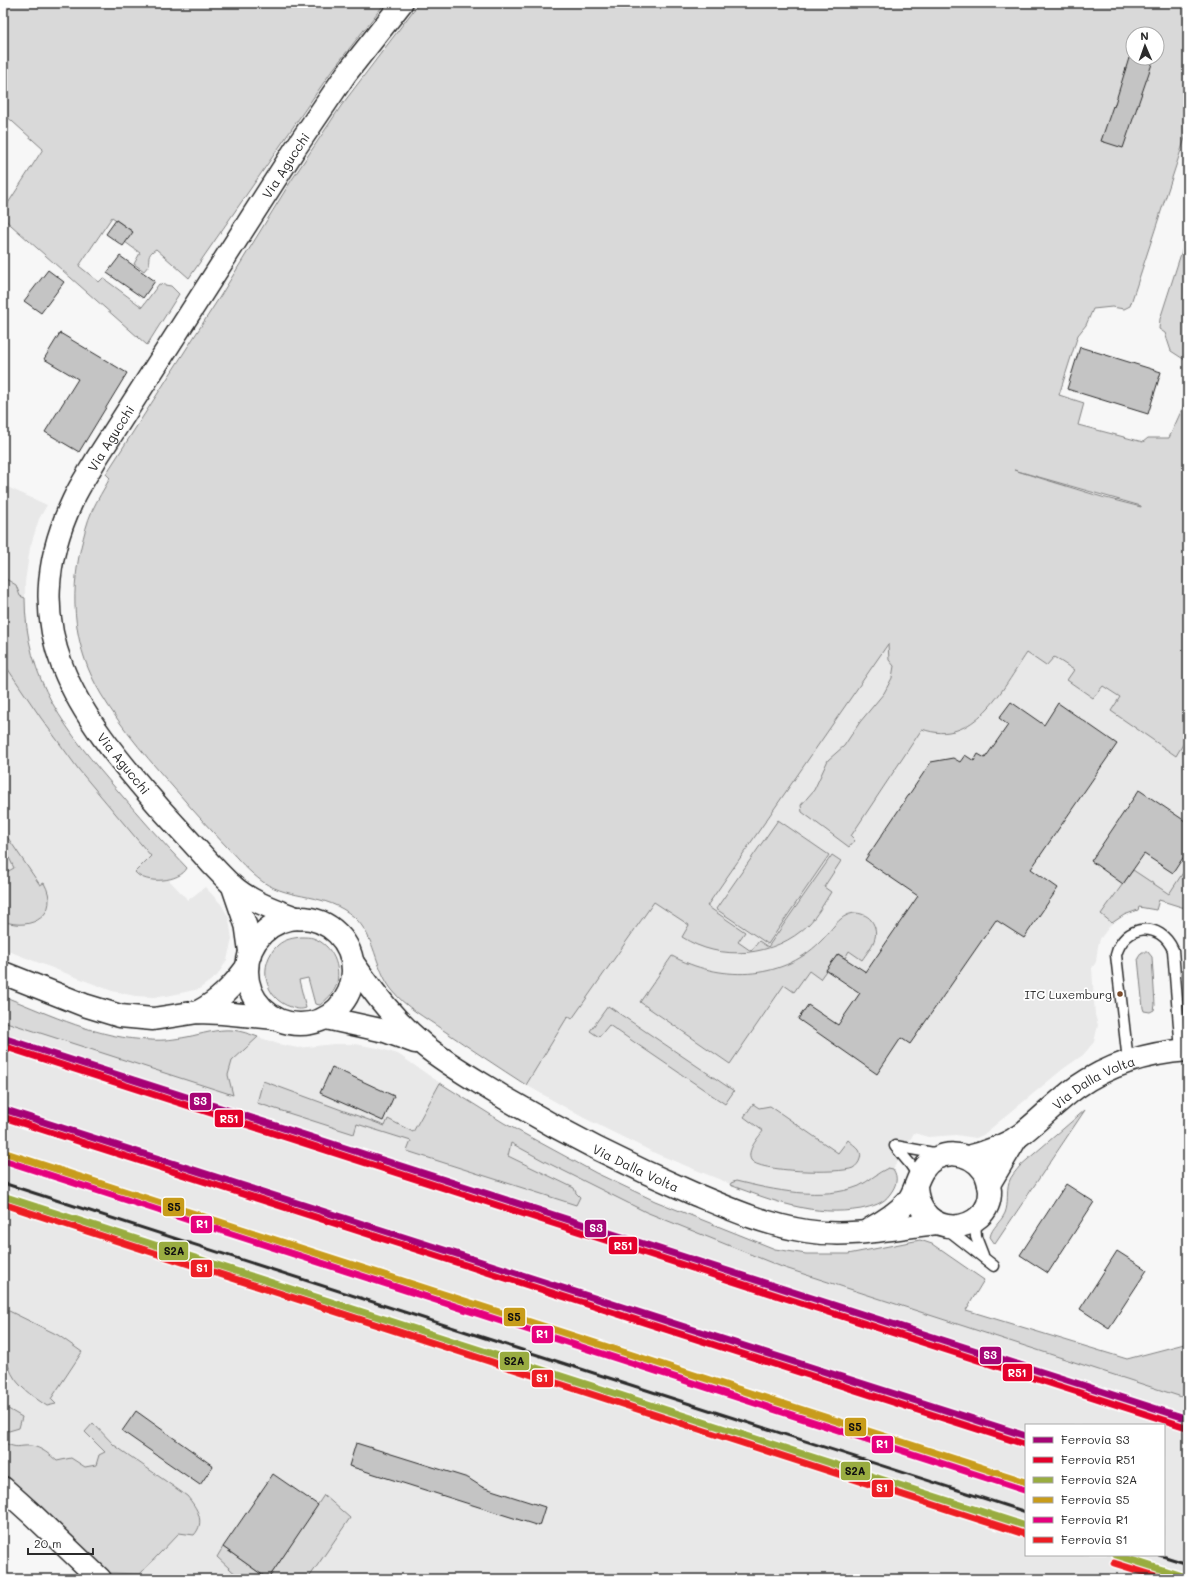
<svg xmlns="http://www.w3.org/2000/svg" width="1191" height="1582" viewBox="0 0 1191 1582" font-family="Mali,sans-serif">
<style>
.built{fill:#e8e8e8;fill-rule:evenodd}
.green{fill:#d9d9d9;stroke:#828282;fill-rule:evenodd}
.building{fill:#c4c4c4;stroke:#2b2b2b}
.lines{fill:none;stroke-linecap:round;stroke-linejoin:round}
.service-casing{stroke:#2b2b2b;stroke-width:13}
.minor-casing{stroke:#2b2b2b;stroke-width:24}
.tertiary-casing{stroke:#2b2b2b;stroke-width:25}
.service{stroke:#fff;stroke-width:10}
.minor{stroke:#fff;stroke-width:21}
.tertiary{stroke:#fff;stroke-width:22}
.rail{stroke:#2b2b2b;stroke-width:3}
.rail-1-casing{stroke:#fff;stroke-width:10}
.rail-2-casing{stroke:#fff;stroke-width:10}
.rail-3-casing{stroke:#fff;stroke-width:10}
.rail-4-casing{stroke:#fff;stroke-width:10}
.rail-5-casing{stroke:#fff;stroke-width:10}
.rail-6-casing{stroke:#fff;stroke-width:10}
.rail-1{stroke:#a50575;stroke-width:7}
.rail-2{stroke:#e4002b;stroke-width:7}
.rail-3{stroke:#99ac40;stroke-width:7}
.rail-4{stroke:#c89c1a;stroke-width:7}
.rail-5{stroke:#e5007d;stroke-width:7}
.rail-6{stroke:#ed1d24;stroke-width:7}
.bus-dot{fill:#7a4b2a;stroke:#fff;stroke-width:1.5}
.labels{text-anchor:middle;dominant-baseline:central;stroke-width:3.5;stroke-linejoin:round;paint-order:stroke}
.bus-label{font-size:12px;fill:#2b2b2b;stroke:#fff;text-anchor:end}
.street-label{font-size:13px;fill:#2b2b2b;stroke:#fff}
.line-badge{stroke:#fff;stroke-width:1.5}
.badge-label{font-size:11px;text-anchor:middle;font-weight:bold;fill:#fff}
.pale-badge-label{font-size:11px;text-anchor:middle;font-weight:bold;fill:#111}
</style>
<rect width="100%" height="100%" fill="#f7f7f7"/>
<filter id="ink" filterUnits="userSpaceOnUse"><feTurbulence type="fractalNoise" baseFrequency=".025" numOctaves="2"/><feDisplacementMap in="SourceGraphic" scale="8" xChannelSelector="R" yChannelSelector="G"/><feConvolveMatrix kernelMatrix="1 2 1 2 8 2 1 2 1" color-interpolation-filters="sRGB"/></filter>
<g filter="url(#ink)">
<path class="built" d="M3,485L47,505L39,519L30,548L25,582V610L29,644L35,666L52,704L85,752L162,843L187,868L183,873L168,879L188,900L205,887L221,904L229,918L232,939L227,960L217,976L199,989L167,996L153,997L135,996L112,991L3,949Z
M884,551L1188,707V909L1159,900L1156,910L1139,907L1138,910L1124,915L1112,923L1100,939L1098,946L1096,962L1092,968L1095,1015L1098,1025L1094,1042L1083,1055L1063,1069L983,1135L976,1138L956,1135L928,1137L914,1133L893,1169L895,1173L896,1181L892,1191L885,1201L873,1206L855,1210L833,1211L809,1210L778,1203L755,1194L657,1154L584,1118L526,1085L568,1016Z
M3,996L95,1032L131,1039L152,1040L173,1039L216,1031L232,1030L244,1032L278,1044L298,1048L334,1044H355L378,1048L398,1054L440,1083L504,1123L596,1173L655,1201L775,1249L806,1254H848L920,1240L932,1244L984,1280L966,1310L1127,1359L1188,1343V1579H144L140,1574L110,1573L41,1506L3,1473ZM1026,1425H1164V1555H1026Z"/>
<path class="green" d="M3,3H385L331,72L189,278L156,249C149,253 148,257 149,265L144,271L134,264L140,253L125,242L132,231L112,217L79,266L99,282L103,278L142,307L159,284L171,286L179,294L147,345L3,218V211L43,149L3,113Z
M419,3H1186L1188,8V129L1130,306L1124,309L1112,307L1093,309L1086,325L1078,335L1059,395L1084,403L1078,425L1143,442L1148,438H1169L1188,396V736L1176,756L1111,711L1120,697L1103,686L1093,698L1067,680L1074,670L1054,657L1046,666L1027,653C1003,688 974,748 922,729L851,836L855,840L849,847L802,812L801,805L814,790L828,760L844,746L860,722L884,693L892,678L894,666L889,660L888,644L707,906L745,932L738,942L751,951L759,941L768,947L832,855L841,861L824,887L831,892C824,903 817,916 808,925C775,957 720,962 682,937L689,925L654,902L572,1019L568,1016L526,1085C498,1067 471,1049 443,1030C426,1018 405,1007 392,990C374,967 376,937 354,917C325,892 292,901 263,882C249,872 238,859 227,847C211,830 195,813 180,795C152,763 123,731 101,694C74,649 69,598 81,547C84,535 87,522 92,511C97,500 104,489 110,478L106,474L221,295L291,181L341,106ZM1133,34H1157V58H1133ZM1014,470L1141,506V507L1102,497Z
M1188,232V362L1171,351L1165,333L1159,329L1160,319Z
M3,575L6,579L16,585L20,596L25,598C25,680 67,732 118,791C140,817 163,843 187,868C180,882 145,885 135,872L151,856L79,770L41,718L3,662Z
M778,820L829,855L768,944L716,909Z
M8,838L40,885L44,883C61,914 32,932 3,921V874L14,868L3,845V840Z
M1188,865V909L1159,900L1156,910L1139,907L1138,910L1124,915L1112,923L1101,914L1133,870L1169,894Z
M854,913C860,913 867,915 871,920C882,935 871,947 862,960L849,951L845,958L838,954L820,979L809,971L794,992L784,985L730,1064L640,1002L672,956C719,981 780,982 820,942C831,932 838,915 854,913Z
M301,937C305,937 310,937 313,938C333,945 342,968 336,986C333,994 326,1000 320,1005L315,1004L308,978L299,980L306,1008C301,1010 296,1009 291,1007C264,999 257,964 278,945C285,939 293,938 301,937Z
M1142,952H1148L1152,957L1155,1005L1154,1010L1150,1012L1144,1011L1143,1008L1138,958Z
M3,996C51,1015 99,1039 151,1040C163,1041 176,1039 187,1037C202,1034 216,1029 232,1030C241,1031 250,1034 258,1037L232,1061L228,1075L233,1095L3,1021Z
M608,1006L734,1091L725,1104L609,1025L599,1037L590,1031Z
M263,1081L385,1126L388,1119L413,1132L440,1083L504,1123L596,1173L655,1201L775,1249L806,1254H848L920,1240L932,1244L984,1280L966,1310L1127,1359L1188,1343V1399L782,1267L646,1212L544,1161L511,1143L508,1156L574,1188L576,1193L580,1197L576,1205L407,1151L411,1141L357,1124L354,1134L257,1103Z
M753,1104L759,1108L770,1106L838,1153L848,1140C851,1143 856,1146 859,1150C861,1153 861,1156 860,1159C859,1163 856,1166 853,1168C840,1174 757,1172 751,1160C746,1151 758,1138 763,1131L744,1117Z
M1085,1110L995,1244L990,1237C992,1227 1001,1222 1005,1213C1009,1203 1006,1192 1009,1182C1011,1176 1016,1171 1020,1166Z
M888,1168L893,1169C899,1178 896,1186 890,1194C883,1204 873,1206 861,1209C814,1217 773,1201 730,1185L731,1183L736,1181C773,1190 822,1201 859,1186C869,1181 877,1173 888,1168Z
M3,1308L58,1335L82,1352L51,1399L56,1404L47,1406C35,1398 23,1390 15,1379C10,1372 8,1363 3,1356Z
M3,1406L22,1417L19,1428L9,1431L3,1429Z
M93,1423L114,1445L187,1496C197,1508 206,1522 194,1535L179,1533L140,1574L110,1573L41,1506L3,1473V1442C19,1450 17,1445 31,1446C41,1447 50,1455 57,1461L71,1458L85,1467L96,1465L99,1455L105,1452L85,1432Z
M324,1495L350,1518L308,1579H241L217,1557L223,1547L268,1579Z"/>
<path class="building" d="M1129,58H1154L1123,148L1101,141L1113,106L1114,107Z
M116,220L133,232L123,246L106,234Z
M120,256L155,281L143,298L107,273Z
M48,270L64,282L41,313L24,301Z
M60,333L127,373L79,452L45,432L78,379L44,359Z
M1080,347L1161,372L1148,414L1067,389Z
M1011,702L1044,725L1058,703L1117,744L1031,869L1058,888L1024,938L996,920L910,1044L901,1038L877,1074L798,1019L808,1005L838,1025L860,993L826,970L838,954L866,972L918,896L865,860L931,762L953,758L960,762L965,755L974,761L978,754L985,758L1008,725L999,718Z
M1139,790L1188,823V850L1173,873L1144,854L1123,884L1091,861Z
M332,1067L394,1096L383,1121L320,1093Z
M1066,1184L1094,1202L1048,1273L1020,1255Z
M1117,1251L1147,1270L1109,1328L1080,1309Z
M136,1411L213,1466L200,1485L122,1431Z
M356,1443L468,1478L482,1487L545,1507L539,1526L349,1466Z
M273,1474L318,1505L268,1579L223,1547Z"/>
<g class="lines">
<defs>
<path id="service" d="M1128,1061L1116,955C1124,924 1160,920 1173,950L1181,1051
M895,1146L939,1154
M895,1146L910,1164L919,1177
M975,1220L976,1237L983,1255
M947,1229L994,1266"/>
<g id="minor">
<path d="M232,885L246,926L250,955"/>
<path id="s1" d="M300,919C276,910 251,902 232,885C225,879 218,871 211,864C194,845 177,827 160,808C77,713 12,629 73,500C80,485 89,472 97,458L295,149L346,74L402,3"/>
</g>
<g id="tertiary">
<circle cx="300" cy="971" r="53"/>
<path id="s2" d="M353,963C374,993 396,1022 425,1046C447,1064 479,1082 503,1097C564,1133 627,1165 692,1193C728,1208 766,1225 806,1231C849,1238 893,1228 936,1223"/>
<path d="M3,973L84,1005L120,1016L153,1019L198,1012L222,1013L275,1018"/>
<path d="M198,1012C219,1001 233,986 247,967"/>
<path d="M326,1018L385,1031L415,1042"/>
<path id="s3" d="M968,1157C984,1153 1006,1145 1019,1136C1039,1121 1056,1102 1077,1087C1110,1064 1148,1053 1188,1050"/>
<path d="M989,1184L1017,1137"/>
<path d="M870,1229C883,1222 897,1213 907,1202C915,1193 916,1180 923,1170C938,1148 969,1150 984,1171C988,1177 989,1184 990,1191C991,1235 918,1243 916,1186"/>
<path d="M3,1488L33,1515L100,1579"/>
</g>
</defs>
<use href="#service" class="service-casing"/>
<use href="#minor" class="minor-casing"/>
<use href="#tertiary" class="tertiary-casing"/>
<use href="#service" class="service"/>
<use href="#minor" class="minor"/>
<use href="#tertiary" class="tertiary"/>
<path class="rail" d="M3,1183L1026,1512
M1159,1555L1188,1564"/>
<defs>
<path id="rail-1" d="M3,1038L1188,1419
M3,1109L1026,1436"/>
<path id="rail-2" d="M3,1046L1186,1427
M3,1117L1024,1444"/>
<path id="rail-3" d="M3,1196L1026,1526
M1116,1555L1188,1578"/>
<path id="rail-4" d="M3,1152L1026,1482"/>
<path id="rail-5" d="M3,1160L1024,1490"/>
<path id="rail-6" d="M3,1204L1024,1534
M1114,1563L1165,1579"/>
</defs>
<use href="#rail-1" class="rail-1-casing"/>
<use href="#rail-2" class="rail-2-casing"/>
<use href="#rail-3" class="rail-3-casing"/>
<use href="#rail-4" class="rail-4-casing"/>
<use href="#rail-5" class="rail-5-casing"/>
<use href="#rail-6" class="rail-6-casing"/>
<use href="#rail-1" class="rail-1"/>
<use href="#rail-2" class="rail-2"/>
<use href="#rail-3" class="rail-3"/>
<use href="#rail-4" class="rail-4"/>
<use href="#rail-5" class="rail-5"/>
<use href="#rail-6" class="rail-6"/>
</g>
</g>
<circle class="bus-dot" cx="1120" cy="994" r="3.5"/>
<g class="labels">
<g class="bus-label">
<text x="1112" y="994">ITC Luxemburg</text>
</g>
<g class="street-label">
<text stroke="none"><textPath href="#s1" startOffset="923">Via Agucchi</textPath></text>
<text stroke="none"><textPath href="#s1" startOffset="599">Via Agucchi</textPath></text>
<text transform="translate(124 763) rotate(51)">Via Agucchi</text>
<text stroke="none"><textPath href="#s3" startOffset="148">Via Dalla Volta</textPath></text>
<text stroke="none"><textPath href="#s2" startOffset="354">Via Dalla Volta</textPath></text>
</g>
</g>
<g class="line-badge">
<rect x="189" y="1092" width="23" height="19" rx="4" fill="#a50575"/>
<rect x="214" y="1109" width="30" height="19" rx="4" fill="#e4002b"/>
<rect x="162" y="1197" width="23" height="20" rx="4" fill="#c89c1a"/>
<rect x="190" y="1215" width="23" height="19" rx="4" fill="#e5007d"/>
<rect x="584" y="1219" width="23" height="19" rx="4" fill="#a50575"/>
<rect x="608" y="1236" width="30" height="19" rx="4" fill="#e4002b"/>
<rect x="158" y="1241" width="31" height="20" rx="4" fill="#99ac40"/>
<rect x="190" y="1259" width="23" height="19" rx="4" fill="#ed1d24"/>
<rect x="503" y="1307" width="23" height="20" rx="4" fill="#c89c1a"/>
<rect x="531" y="1325" width="23" height="19" rx="4" fill="#e5007d"/>
<rect x="979" y="1346" width="23" height="19" rx="4" fill="#a50575"/>
<rect x="499" y="1351" width="31" height="20" rx="4" fill="#99ac40"/>
<rect x="1002" y="1363" width="31" height="19" rx="4" fill="#e4002b"/>
<rect x="531" y="1369" width="23" height="19" rx="4" fill="#ed1d24"/>
<rect x="844" y="1417" width="23" height="20" rx="4" fill="#c89c1a"/>
<rect x="871" y="1435" width="23" height="19" rx="4" fill="#e5007d"/>
<rect x="840" y="1461" width="31" height="20" rx="4" fill="#99ac40"/>
<rect x="871" y="1479" width="23" height="19" rx="4" fill="#ed1d24"/>
</g>
<g class="badge-label">
<text x="200" y="1105">S3</text>
<text x="229" y="1123">R51</text>
<text x="202" y="1228">R1</text>
<text x="596" y="1232">S3</text>
<text x="623" y="1250">R51</text>
<text x="202" y="1272">S1</text>
<text x="542" y="1338">R1</text>
<text x="990" y="1359">S3</text>
<text x="1017" y="1377">R51</text>
<text x="542" y="1382">S1</text>
<text x="882" y="1448">R1</text>
<text x="882" y="1492">S1</text>
</g>
<g class="pale-badge-label">
<text x="174" y="1211">S5</text>
<text x="174" y="1255">S2A</text>
<text x="514" y="1321">S5</text>
<text x="514" y="1365">S2A</text>
<text x="855" y="1431">S5</text>
<text x="855" y="1475">S2A</text>
</g>
<rect width="1191" height="1582" fill="none" stroke="#fff" stroke-width="16"/>
<rect x="8" y="8" width="1175" height="1566" fill="none" stroke="#2b2b2b" stroke-width="1.5" filter="url(#ink)"/>
<rect x="1025" y="1424" width="140" height="132" fill="#ffffff" stroke="#aaaaaa"/>
<rect x="1033" y="1437" width="20" height="6" fill="#a50575" stroke="#aaaaaa"/>
<text x="1061" y="1444" font-size="12" fill="#2b2b2b">Ferrovia S3</text>
<rect x="1033" y="1457" width="20" height="6" fill="#e4002b" stroke="#aaaaaa"/>
<text x="1061" y="1464" font-size="12" fill="#2b2b2b">Ferrovia R51</text>
<rect x="1033" y="1477" width="20" height="6" fill="#99ac40" stroke="#aaaaaa"/>
<text x="1061" y="1484" font-size="12" fill="#2b2b2b">Ferrovia S2A</text>
<rect x="1033" y="1497" width="20" height="6" fill="#c89c1a" stroke="#aaaaaa"/>
<text x="1061" y="1504" font-size="12" fill="#2b2b2b">Ferrovia S5</text>
<rect x="1033" y="1517" width="20" height="6" fill="#e5007d" stroke="#aaaaaa"/>
<text x="1061" y="1524" font-size="12" fill="#2b2b2b">Ferrovia R1</text>
<rect x="1033" y="1537" width="20" height="6" fill="#ed1d24" stroke="#aaaaaa"/>
<text x="1061" y="1544" font-size="12" fill="#2b2b2b">Ferrovia S1</text>
<g transform="translate(1145 46) rotate(358)"><circle r="19" fill="#ffffff" stroke="#aaaaaa"/>
<path d="M0-3L7 15L0 10L-7 15Z" fill="#2b2b2b"/>
<text y="-6" font-size="11" font-weight="bold" text-anchor="middle" fill="#2b2b2b">N</text>
</g>
<path d="M28 1548v6h65v-6" fill="none" stroke="#2b2b2b" stroke-width="2"/>
<text x="34" y="1548" font-size="12" fill="#2b2b2b" stroke="#ffffff" stroke-width="3" paint-order="stroke">20 m</text>
</svg>
